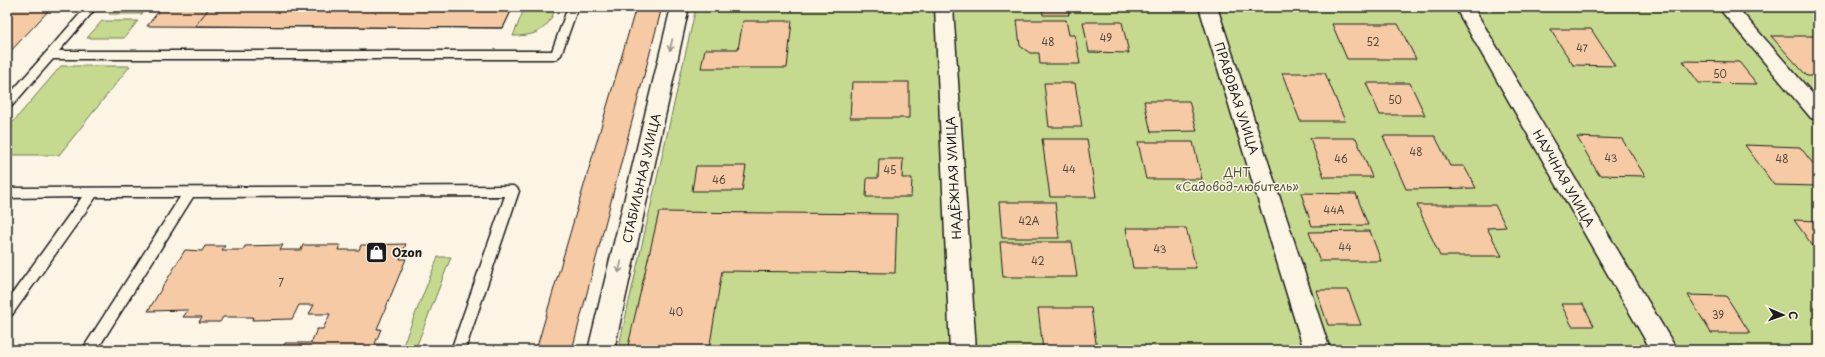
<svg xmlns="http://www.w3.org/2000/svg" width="1825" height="357" viewBox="0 0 1825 357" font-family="'Playpen Sans',sans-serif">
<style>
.green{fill:#c5da8f;stroke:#707b56}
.building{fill:#f5caa4;stroke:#1c1c1c}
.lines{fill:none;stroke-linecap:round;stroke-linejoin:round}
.lane-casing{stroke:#1c1c1c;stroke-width:3}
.street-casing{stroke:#1c1c1c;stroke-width:3}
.lane{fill:#fcf5e5;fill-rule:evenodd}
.street{fill:#fcf5e5;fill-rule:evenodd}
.oneway{stroke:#97938b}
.labels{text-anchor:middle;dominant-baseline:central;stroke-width:3;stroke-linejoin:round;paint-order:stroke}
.number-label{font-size:10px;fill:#52483e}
.street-label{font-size:12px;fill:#1c1c1c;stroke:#fcf5e5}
.park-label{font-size:12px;fill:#4f553e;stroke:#fcf5e5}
.poi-label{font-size:12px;font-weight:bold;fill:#1c1c1c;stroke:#fcf5e5;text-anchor:start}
</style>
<rect width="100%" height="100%" fill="#fcf5e5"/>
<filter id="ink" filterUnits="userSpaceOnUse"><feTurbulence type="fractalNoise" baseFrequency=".025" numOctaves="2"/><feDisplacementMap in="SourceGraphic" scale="8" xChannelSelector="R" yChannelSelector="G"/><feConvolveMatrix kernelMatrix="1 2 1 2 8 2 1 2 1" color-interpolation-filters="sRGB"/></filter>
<g filter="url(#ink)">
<path class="green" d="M115,7H148L142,14H109Z
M525,7H556C548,30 537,36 513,36Z
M696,7H1818V350H618Z
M102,21H138L124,38H87Z
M61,66H130L59,155H7V129Z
M438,257H451L415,350H401Z"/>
<path class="building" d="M7,7H52L7,55Z
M162,7H513L503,28L147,26Z
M210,7H513L503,28L195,26Z
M636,7H662L572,350H536Z
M740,7H777V9H739Z
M1042,7H1068L1069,15H1043Z
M1757,7H1804L1808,10H1759Z
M1017,20H1066L1069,35H1075L1080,64H1040L1039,53H1030L1020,46Z
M743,21H792L787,68H701L705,49H738Z
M1083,22H1122L1129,53L1089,52Z
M1332,24H1398L1416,59H1347Z
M1550,29H1591L1615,66L1573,65Z
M1771,36H1818V76H1807Z
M1683,61L1739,62L1757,84L1699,83Z
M1282,73H1325L1345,121H1300Z
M852,82H909V118H850Z
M1044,83H1075L1082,127H1049Z
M1366,83H1410L1425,115H1380Z
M1144,101H1189L1197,131L1151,132Z
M1383,136H1435L1450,166H1464L1476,188L1406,189Z
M1577,137L1622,139L1645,176L1599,175Z
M1310,138H1356L1372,177H1324Z
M1042,139H1087L1096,197H1050Z
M1138,142H1193L1202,179H1146Z
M1745,145L1800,147L1818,170V186L1774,185Z
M879,159H903L902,178H912L911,197H866L867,178H878Z
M696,166H746L742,191H692Z
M1301,193L1356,194L1368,225L1312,226Z
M999,202H1055L1059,238H1002Z
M1417,205H1495L1506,227L1487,228L1502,256H1440Z
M659,212L897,214L895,273L722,271L709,350H627Z
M1794,220L1818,221V253Z
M1126,228H1186L1196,268H1133Z
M1370,231L1381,261H1320L1309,232Z
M1000,242H1072L1077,277H1003Z
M406,244L400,259H406L377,329H381L375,344H387L385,350H281L285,343H311L317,329H323L330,314H309L314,305H299L292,319L252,320L253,317H223L220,322H199L202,317H183L188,310L148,311L185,250L202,251L205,246H225L222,250H243L245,246L283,245L280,250H301L303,245H340L338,250H359L361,245Z
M1316,290H1348L1361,325H1328Z
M1688,295L1726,296L1750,333H1711Z
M1561,304H1583L1594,326H1572Z
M1038,308H1091L1097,350H1043Z"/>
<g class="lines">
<defs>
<path id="lane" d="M86,7H97L59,51H552L568,7H578L561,55L556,59H53L11,107L7,108V97Z
M513,186L517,188L519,191L465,350H451L505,196L193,197L97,350H82L180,197H96L12,315L7,317V301L82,197L7,198V188Z"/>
<path id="street" d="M671,7H689L614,350H588Z
M935,7H953L976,350H950Z
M1199,7H1217L1330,350H1304Z
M1455,7H1473L1677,350H1651Z
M1718,7H1737L1818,100V120L1811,118Z"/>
</defs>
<use href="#lane" class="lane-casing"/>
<use href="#street" class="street-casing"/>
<use href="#lane" class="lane"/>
<use href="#street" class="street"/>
</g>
<defs><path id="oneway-shaft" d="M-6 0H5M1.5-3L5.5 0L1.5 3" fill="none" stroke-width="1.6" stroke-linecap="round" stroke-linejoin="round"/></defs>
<g class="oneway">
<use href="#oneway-shaft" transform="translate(671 45) rotate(103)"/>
<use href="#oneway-shaft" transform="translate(620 267) rotate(103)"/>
</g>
</g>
<defs>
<symbol id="shop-square" viewBox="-11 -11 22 22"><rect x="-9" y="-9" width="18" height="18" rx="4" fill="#1c1c1c" stroke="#fcf5e5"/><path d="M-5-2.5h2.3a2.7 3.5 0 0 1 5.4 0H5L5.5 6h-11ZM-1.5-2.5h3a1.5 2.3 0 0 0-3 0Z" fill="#fff"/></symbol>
</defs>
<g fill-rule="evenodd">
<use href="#shop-square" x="364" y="240" width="25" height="25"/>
</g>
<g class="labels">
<g class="number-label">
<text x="1106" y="37">49</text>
<text x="1048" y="41">48</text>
<text x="1373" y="41">52</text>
<text x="1582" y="47">47</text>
<text x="1720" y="73">50</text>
<text x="1395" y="99">50</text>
<text x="1416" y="151">48</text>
<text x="1611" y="157">43</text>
<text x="1341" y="158">46</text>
<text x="1782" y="158">48</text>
<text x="1069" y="168">44</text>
<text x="890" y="169">45</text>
<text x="719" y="179">46</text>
<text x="1334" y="209">44А</text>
<text x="1029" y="220">42А</text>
<text x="1345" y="246">44</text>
<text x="1160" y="248">43</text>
<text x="1038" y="260">42</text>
<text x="281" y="282">7</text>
<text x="676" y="311">40</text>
<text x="1718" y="314">39</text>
</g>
<g class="street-label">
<text transform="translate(1237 98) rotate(72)">ПРАВОВАЯ УЛИЦА</text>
<text transform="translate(641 178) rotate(-77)">СТАБИЛЬНАЯ УЛИЦА</text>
<text transform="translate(953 178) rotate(-93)">НАДЁЖНАЯ УЛИЦА</text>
<text transform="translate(1564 178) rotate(60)">НАУЧНАЯ УЛИЦА</text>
</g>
<g class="park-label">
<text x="1237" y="172">ДНТ<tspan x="1237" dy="14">«Садовод-любитель»</tspan></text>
</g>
<g class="poi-label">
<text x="392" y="252">Ozon</text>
</g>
</g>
<rect width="1825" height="357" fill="none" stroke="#fcf5e5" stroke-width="24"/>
<rect x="12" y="12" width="1801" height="333" fill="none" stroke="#1c1c1c" stroke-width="1.5" filter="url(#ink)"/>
<g transform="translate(1783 315) rotate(92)" stroke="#fcf5e5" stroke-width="3" paint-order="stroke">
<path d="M0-3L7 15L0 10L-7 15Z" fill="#1c1c1c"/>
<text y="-6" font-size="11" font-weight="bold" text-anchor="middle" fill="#1c1c1c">С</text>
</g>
</svg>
